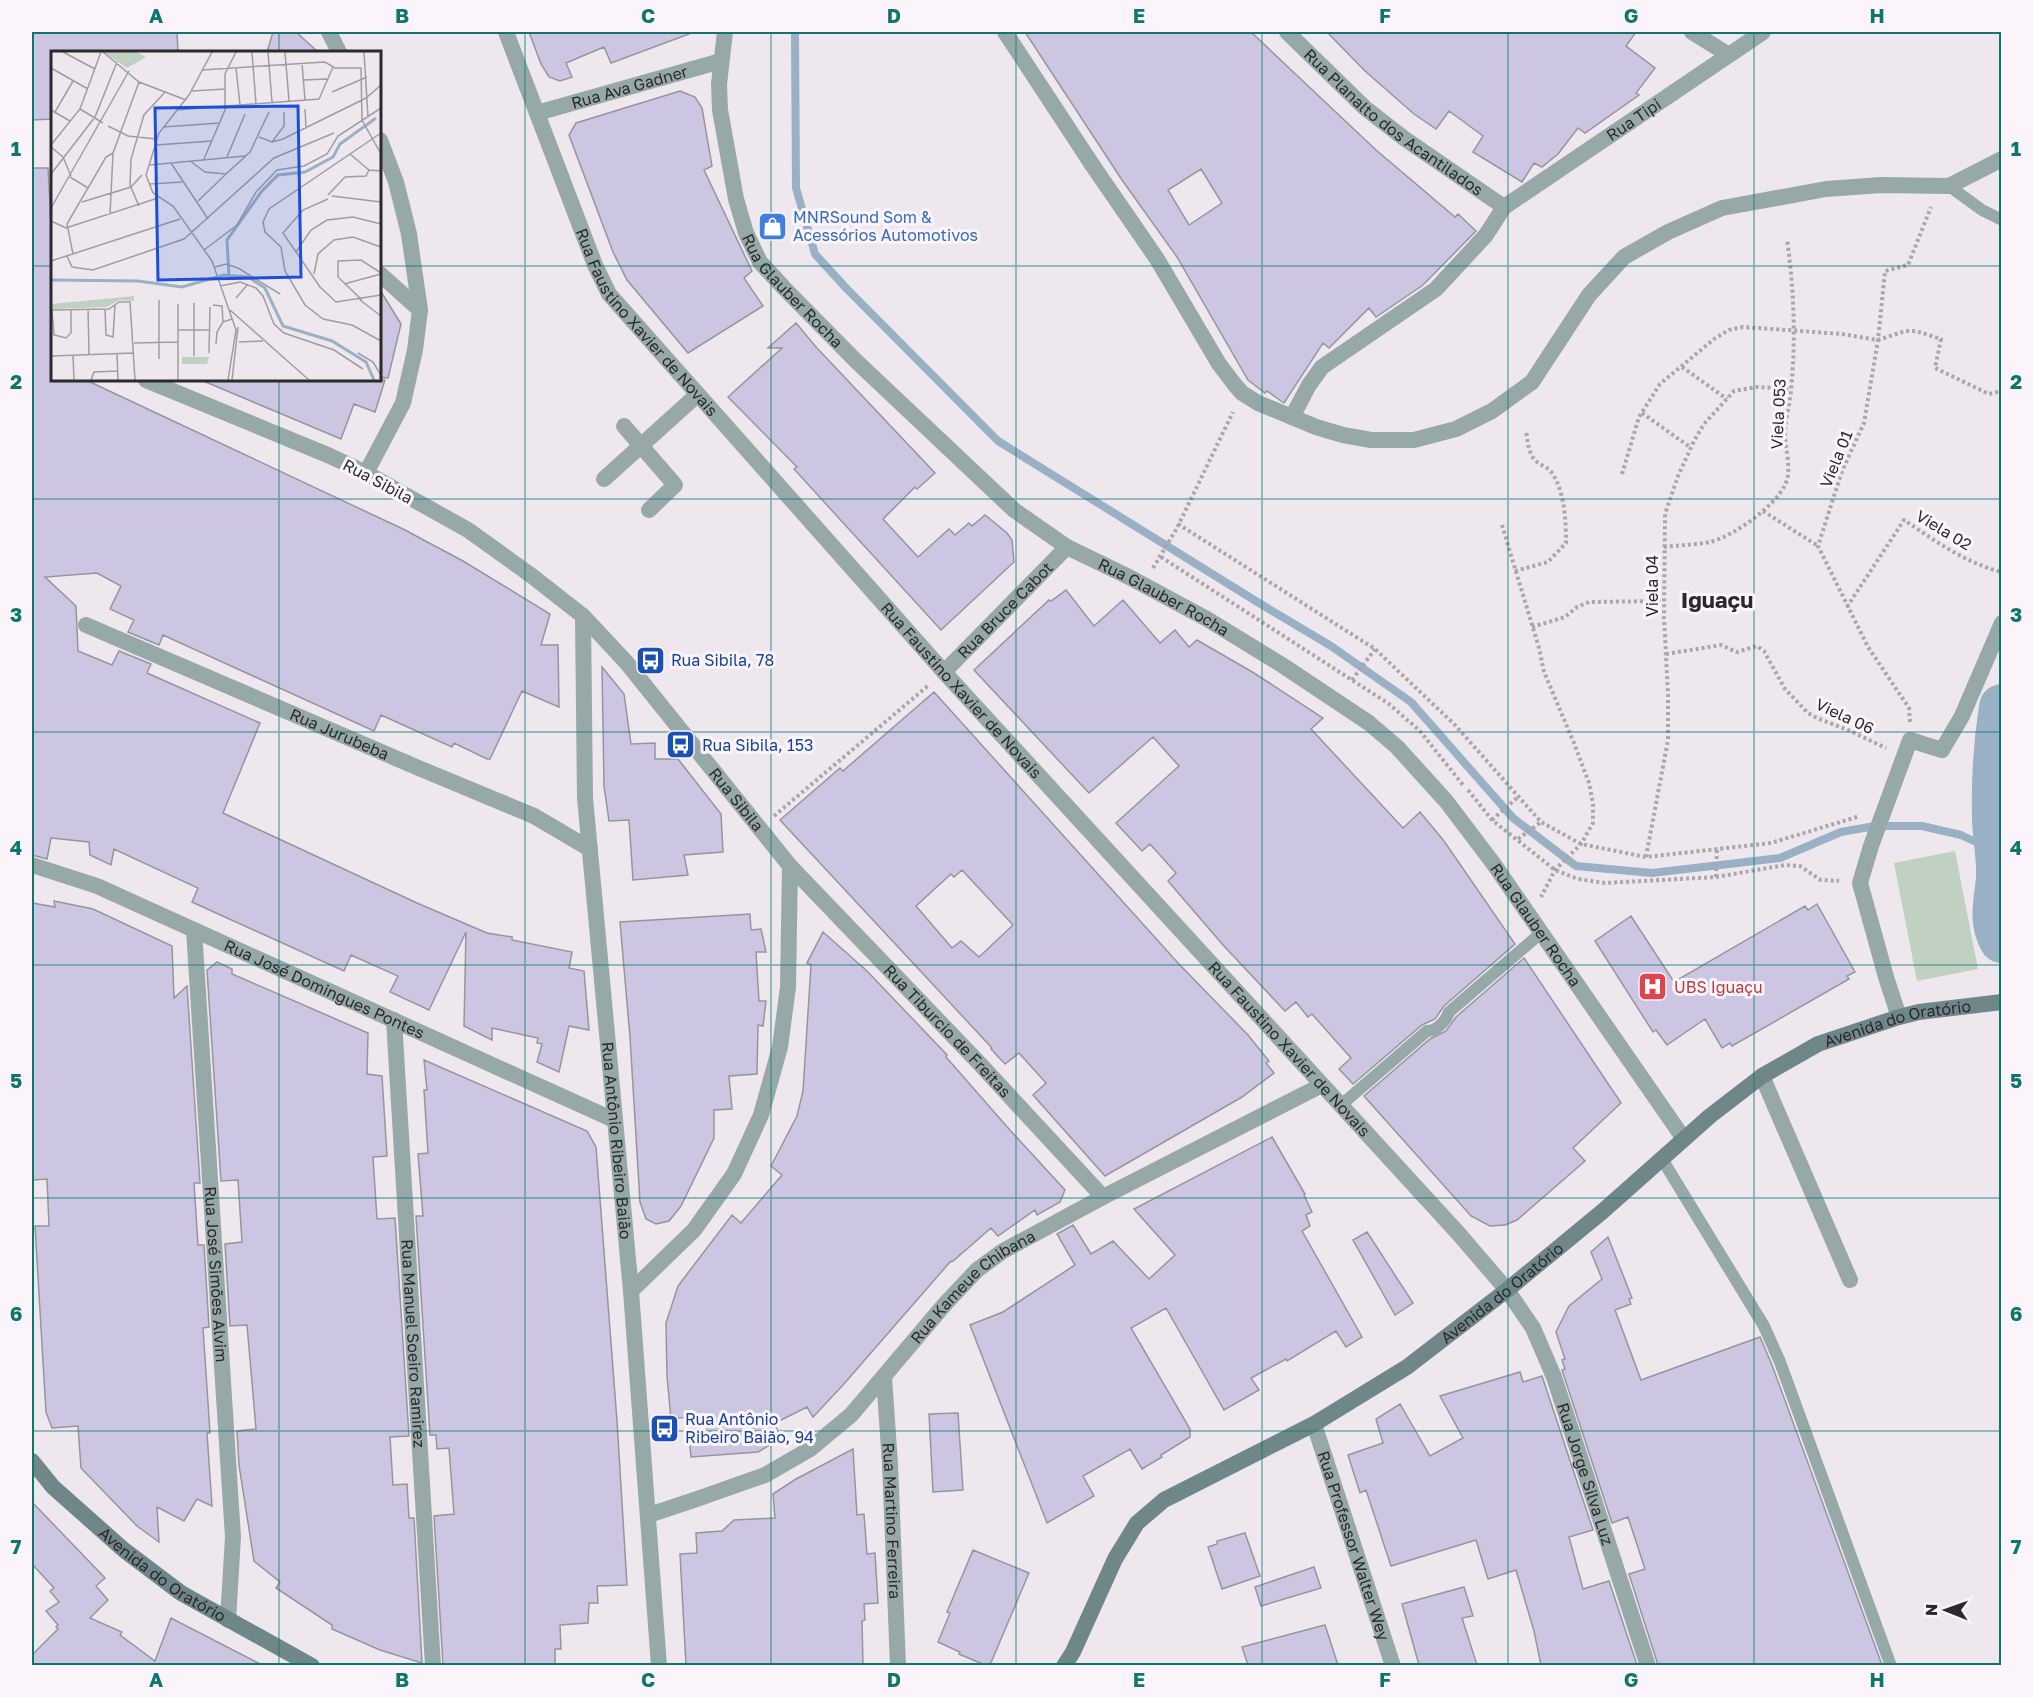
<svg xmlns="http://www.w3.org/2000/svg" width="2033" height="1697" viewBox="0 0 2033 1697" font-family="'Golos Text',sans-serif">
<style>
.park{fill:#c0d1c2}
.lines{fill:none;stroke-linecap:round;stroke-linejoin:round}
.stream{stroke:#99b0c5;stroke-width:8}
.river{stroke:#99b0c5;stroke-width:46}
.building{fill:#cdc6e3;stroke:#96959c;stroke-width:1.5;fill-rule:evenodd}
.path{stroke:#aba6ab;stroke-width:4;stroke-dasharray:3 3;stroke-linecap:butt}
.service{stroke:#97a8a8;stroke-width:12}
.pedestrian{stroke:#97a8a8;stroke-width:16}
.minor{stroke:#97a8a8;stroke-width:16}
.tertiary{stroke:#97a8a8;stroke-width:16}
.secondary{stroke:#6f8788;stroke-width:16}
.grid{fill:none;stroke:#0f766e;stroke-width:1.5;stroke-opacity:0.55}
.labels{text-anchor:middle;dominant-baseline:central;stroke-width:6;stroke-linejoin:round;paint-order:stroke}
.street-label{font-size:16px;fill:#2b292b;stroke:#fbf5fb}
.shop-label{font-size:16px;fill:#366cbe;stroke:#fbf5fb;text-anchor:start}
.transit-label{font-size:16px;fill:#164399;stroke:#fbf5fb;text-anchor:start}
.health-label{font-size:16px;fill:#be3a42;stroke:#fbf5fb;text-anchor:start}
.district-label{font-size:22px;font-weight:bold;fill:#2b292b;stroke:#fbf5fb}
.inset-river{fill:none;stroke:#99b0c5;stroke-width:3}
.inset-road{fill:none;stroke:#a09ca0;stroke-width:1.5}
.view{fill:#1d4ed8;fill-opacity:0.15;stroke:#1d4ed8;stroke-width:3}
.inset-edge{fill:none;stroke:#2b292b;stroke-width:3}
.neatline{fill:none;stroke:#0f766e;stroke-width:2}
.grid-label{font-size:20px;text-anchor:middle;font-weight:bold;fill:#0f766e}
</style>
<rect width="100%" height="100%" fill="#eee8ee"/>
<path class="park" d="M1955,851L1978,969L1917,981L1894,863Z"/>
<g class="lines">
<path class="stream" d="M795,32L796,188L815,254L847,289L998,441L1259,603L1331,646L1411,702L1513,818L1576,866L1652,873L1780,858L1841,832L1875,826H1922L1961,835L1997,852"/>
<path class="river" d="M2002,707C1996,746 1994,778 1995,817C1995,837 2000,857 1999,877C1998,898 1990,919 2002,940"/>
</g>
<path class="building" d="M32,32H177L178,52H52V119L32,120Z
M273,32H296L318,52H267Z
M529,32H689V34L611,63L604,47L566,63L572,77L560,81L549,77L541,64Z
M1025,32H1251L1376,150L1455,217L1458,214L1476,231L1423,285L1376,317L1369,308L1329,348L1323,343L1284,403L1281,401L1267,391L1265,393L1248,380L1177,257L1122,180ZM1201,169L1222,203L1189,225L1168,190Z
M1327,32H1636L1626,46L1655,68L1636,93L1639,95L1585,133L1578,128L1558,154L1542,167L1534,163L1522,182L1473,152L1483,136L1449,111L1436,129L1414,114L1365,71Z
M680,91L695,97L702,108L712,166L704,170L752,271L744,278L763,306L688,353L627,280L613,252L569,135L576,123Z
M32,168H48L52,239V380H86L403,529L463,561L550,614L541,645H558L559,707L522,691L490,759H487L454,743L452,747L381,715L374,731L163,635L159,645L128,632L134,620L110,609L121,586L97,573L45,577L76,606L78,651L112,665L119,651L151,664L147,673L260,723L223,813L417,903L487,933L512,937V940L572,952L569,968L584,971L589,1030L569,1026L559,1072L537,1062L542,1044L537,1043L538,1038L492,1028V1040L464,1026L466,932L429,1010L390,992L398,976L351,955L344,971L192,902L198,888L114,849L111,865L90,855L89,842L51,838L47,859L32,855Z
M380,290L401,324L388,378L380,377Z
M796,323L816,347L935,473L917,489L915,487L883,519L918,557L949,529L955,535L969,523L972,526L985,515L1007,533L1012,540L1014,562L941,630L794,469L797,467L728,397L782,348H768Z
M201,380H385L375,412L354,404L341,439Z
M1066,590L1094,626L1123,600L1160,643L1175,630L1189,647L1197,640L1254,673L1323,718L1311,729L1403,828L1420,812L1444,841L1515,944L1444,1006L1435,1019L1422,1025L1353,1084L1339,1069L1351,1058L1312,1014L1308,1017L1296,1002L1285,1011L1223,945L1168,881L1176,873L1150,844L1142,851L1116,823L1179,766L1153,737L1089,793L974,670L1049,600L1051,601Z
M602,667L624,694L631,744L655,743V759H678L721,814L723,852L684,855L688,875L633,880L629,820L609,821L604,786Z
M934,692L1178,963L1248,1035L1269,1061L1266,1063L1274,1073L1242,1097L1105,1176L1033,1095L1046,1083L1019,1053L1005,1064L991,1049L992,1048L780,820L840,768L843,771ZM962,870L1013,925L979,957L961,941L952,948L916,906L951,874L954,877Z
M54,901L93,909L172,946L174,998L187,986L200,1183H194L198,1245H204L209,1327L203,1328L210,1433H207L212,1506L197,1499L184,1521L157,1507L159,1542L137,1526L81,1468L78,1426L52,1428L46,1412L35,1226H49L47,1179L33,1180L32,1163V903L55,907Z
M1817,904L1855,972L1847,976L1849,979L1732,1046L1730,1043L1722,1048L1705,1019L1667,1045L1656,1030L1653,1032L1595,941L1631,916L1674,982L1805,906L1808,910Z
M750,914L751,930L761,929L766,952H756L759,1001H766L763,1026L758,1025L757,1074L729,1076L732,1109L714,1110V1138L681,1206L669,1221L656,1224L646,1219L640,1202L630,1037L620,922Z
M823,932L867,971L947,1055L946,1057L1009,1129L1065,1190L1060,1202L1037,1215L1035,1210L998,1236L991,1228L953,1261L950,1262L843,1385L813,1417L807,1407L775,1423L780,1439L758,1452L691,1457L687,1417L671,1419L667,1376L666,1323L678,1286L732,1215L741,1223L782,1175L771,1166L797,1116L803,1091L811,965L807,963Z
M1524,958L1621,1103L1573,1148L1585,1161L1517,1220L1505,1225L1490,1226L1471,1216L1364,1096L1430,1039L1446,1031L1456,1017Z
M217,962L232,969V974L368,1033L367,1074L382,1076L387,1156L373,1157L377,1219L395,1218L409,1436L390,1437L393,1485L407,1484L409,1518H414L422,1663L380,1650L332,1629V1625L276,1588L280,1582L254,1561L239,1465L237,1431L256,1429L247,1325L230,1326L225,1244L242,1242L238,1180L221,1181L207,970Z
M424,1060L587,1131L596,1147L617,1421L627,1585L597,1586L598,1603H589L588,1623L560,1625L561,1649H555V1665H443L434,1516L454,1514L449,1448L437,1449L436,1435H430L416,1216H423L418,1154L428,1153L424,1090H427Z
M1272,1137L1305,1194L1304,1195L1312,1212L1306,1215L1310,1226L1302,1231L1362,1337L1346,1347L1336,1331L1287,1361L1286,1359L1251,1378L1259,1390L1224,1410L1166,1308L1131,1328L1190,1429V1437L1161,1455L1162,1457L1142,1469L1130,1449L1083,1476L1094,1496L1047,1523L970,1325L1003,1312L1075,1265L1057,1234L1073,1225L1091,1254L1113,1241L1149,1279L1175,1255L1134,1209Z
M1367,1232L1413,1303L1395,1315L1353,1240Z
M1608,1237L1632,1298L1629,1299L1631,1304L1615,1310L1641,1380L1760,1337L1772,1365L1882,1665H1658L1629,1574L1645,1569L1628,1517L1612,1523L1562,1370L1565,1369L1562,1360L1565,1359L1556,1332L1569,1306L1602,1279L1591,1252Z
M1520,1372L1523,1382L1542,1376L1593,1530L1569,1537L1583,1589L1609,1581L1637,1665H1541L1534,1631L1516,1570L1488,1579L1476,1540L1391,1566L1366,1490L1360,1493L1348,1455L1383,1443L1376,1419L1400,1404L1430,1456L1463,1438L1440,1396Z
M958,1413L963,1490L933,1492L929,1414Z
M853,1449L857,1515L864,1514L867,1554L875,1553L878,1603L864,1604L865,1620L862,1621L863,1665H686L680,1554L697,1553L696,1533L722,1531L734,1520L775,1518L773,1494L796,1479Z
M32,1502L105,1578L96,1586L108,1600L90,1618L122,1632L120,1635L155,1661L171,1618L262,1665H32V1655L58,1629L56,1627L58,1625L46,1611L59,1602L50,1591L54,1588L32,1564Z
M1245,1533L1260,1576L1222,1589L1208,1547L1217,1544V1541Z
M973,1550L1029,1573L990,1665H985L959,1654L960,1652L938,1642L950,1613L947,1612Z
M1314,1567L1321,1588L1261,1606L1255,1587Z
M1464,1587L1473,1616L1462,1618L1477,1665H1419L1402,1604Z
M1325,1625L1338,1665H1248L1242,1647Z"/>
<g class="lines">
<path class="path" d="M1682,367L1727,399
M1642,413L1690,447
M1622,474L1639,417L1660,384L1714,339L1729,330L1743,327L1801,331L1842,334L1878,340L1905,331H1916L1941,339L1935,368L1989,394L2002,391
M1763,511L1818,546
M1178,524L1375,649L1455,725L1541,822L1581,844L1646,857L1771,843L1860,816
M1502,525L1539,648L1544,672L1574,743L1589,783L1593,804V823L1581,844L1555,870L1541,897
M1664,547C1679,545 1695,545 1710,542C1734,536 1774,507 1785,485C1793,469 1784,447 1785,430C1786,417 1790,403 1791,390C1796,339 1794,290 1787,239
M1161,557L1389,704L1420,731L1463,785
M1153,568L1177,528L1233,412
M1515,571L1548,562L1566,543C1566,522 1565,492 1552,473C1549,468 1542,466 1537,462C1528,454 1528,442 1526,431
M1847,607L1904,520C1934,540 1965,563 2002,572
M1532,627L1565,617L1577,607L1589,602L1664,601
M1666,654L1721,645L1737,652L1757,646L1764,651L1785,689L1808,713L1817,718L1848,730L1886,748
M1352,680L1375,649
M1910,722L1909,708L1868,647L1818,546L1842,471L1864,423L1878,340L1885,271L1908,265L1931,207
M1468,790L1492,820L1555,870L1578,879L1605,883L1716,877L1785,865L1800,866L1821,880L1839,881
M774,816L929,685
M1492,820L1518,797
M1518,839L1541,822
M1646,857L1668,740V695L1664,617L1665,514L1678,476L1694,441L1704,424L1734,391L1757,387L1791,389
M1716,877L1717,848"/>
<path class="service" d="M1949,186L1982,210L2002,220
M1340,1106L1427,1031C1437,1031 1446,1021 1449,1012L1541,933
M1662,1159L1764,1326L1780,1362L1891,1666"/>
<path class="pedestrian" d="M1292,417L1309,385L1322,367L1436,289L1486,235L1504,207
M624,426L675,485L649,510
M604,479L697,395"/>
<g class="minor">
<path id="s1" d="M506,32L595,265L609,294L944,672L1458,1233L1507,1290L1533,1328L1554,1377L1648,1666"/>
<path id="s2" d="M725,32L719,84L720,110L736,199L746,233L760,262L784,288L856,361L1014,510L1067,547L1129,577L1207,619L1282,665L1369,723L1397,747L1446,801L1493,863L1684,1139"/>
<path id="s3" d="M1287,32L1365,108L1405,139L1504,207L1763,32"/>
<path d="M1692,32L1729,55"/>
<path id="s4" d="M537,113L721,61"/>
<path d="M1949,186L2002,159"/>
<path d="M380,274L420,310"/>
<path d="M146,380L330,456L366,473"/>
<path id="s5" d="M583,616L585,798L631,1291"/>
<path id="s6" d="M86,625L421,769L534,816L590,849"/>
<path id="s7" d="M944,672L1067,547"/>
<path id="s8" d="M32,865L97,886L614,1120"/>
<path id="s9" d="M790,866L979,1063L1103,1197"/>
<path id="s10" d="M194,930L233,1537L228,1620"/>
<path d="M1899,1017L1886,977L1860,883L1871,846L1910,740L1942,750L1962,716L2002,623"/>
<path id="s11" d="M394,1020L433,1666"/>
<path d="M1762,1076L1850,1280"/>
<path id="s12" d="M884,1377L890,1464L898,1666"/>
<path id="s13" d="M1314,1424L1393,1666"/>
<path id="s14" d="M649,1515L697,1499L765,1475L810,1449L851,1415L945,1304L977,1270L1003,1251L1103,1197L1322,1085"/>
</g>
<g class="tertiary">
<path d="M329,32L339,52"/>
<path d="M1005,32L1093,166L1157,259L1219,364L1235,385L1242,393L1258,403L1316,427L1343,435L1371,440H1414L1456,429L1492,411L1532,382L1589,295L1624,257L1668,232L1722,208L1826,189L1881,185L1949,186"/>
<path id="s15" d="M380,140L396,182L409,234L420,310L415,350L403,403L366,473L468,530L532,576L583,616L626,662L790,866L788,987L780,1047L761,1115L734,1174L694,1230L631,1291L659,1666"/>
</g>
<g class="secondary">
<path id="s16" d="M32,1461L53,1487L124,1550L181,1593L312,1666"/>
<path id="s17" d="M1064,1666L1073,1652L1115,1559L1137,1523L1164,1500L1314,1424L1407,1367L1507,1290L1603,1211L1710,1116L1762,1076L1818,1044L1899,1017L1919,1012L2002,1002"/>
</g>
</g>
<path class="grid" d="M279,32V52M525,32V1666M771,32V1666M1016,32V1666M1262,32V1666M1508,32V1666M1754,32V1666M32,266H52M380,266H2002M279,380V1666M32,499H2002M32,732H2002M32,965H2002M32,1198H2002M32,1431H2002"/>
<defs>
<symbol id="shop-square" viewBox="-11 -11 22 22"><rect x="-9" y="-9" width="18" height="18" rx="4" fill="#3f7fe0" stroke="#fbf5fb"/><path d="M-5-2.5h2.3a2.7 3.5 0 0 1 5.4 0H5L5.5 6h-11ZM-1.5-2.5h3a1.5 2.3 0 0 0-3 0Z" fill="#fff"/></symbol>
<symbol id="bus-square" viewBox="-11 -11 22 22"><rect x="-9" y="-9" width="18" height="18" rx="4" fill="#1a4fb4" stroke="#fbf5fb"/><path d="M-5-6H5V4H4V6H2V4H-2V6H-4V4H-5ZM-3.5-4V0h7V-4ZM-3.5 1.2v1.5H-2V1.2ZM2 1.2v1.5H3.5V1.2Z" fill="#fff"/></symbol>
<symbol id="hospital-square" viewBox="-11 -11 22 22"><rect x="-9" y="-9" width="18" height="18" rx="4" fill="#e0444e" stroke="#fbf5fb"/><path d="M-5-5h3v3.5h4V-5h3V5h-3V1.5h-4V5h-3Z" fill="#fff"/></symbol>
</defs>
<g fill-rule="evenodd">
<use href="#shop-square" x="756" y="210" width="33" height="33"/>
<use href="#bus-square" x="634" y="644" width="33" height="33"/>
<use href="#bus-square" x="664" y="728" width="33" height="33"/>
<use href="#hospital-square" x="1636" y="970" width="33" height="33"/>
<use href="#bus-square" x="648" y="1412" width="33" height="33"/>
</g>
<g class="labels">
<g class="street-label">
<text stroke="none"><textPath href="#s4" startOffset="96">Rua Ava Gadner</textPath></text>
<text stroke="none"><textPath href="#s3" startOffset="436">Rua Tipi</textPath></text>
<text stroke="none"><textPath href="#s3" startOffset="140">Rua Planalto dos Acantilados</textPath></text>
<text stroke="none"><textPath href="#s2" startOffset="279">Rua Glauber Rocha</textPath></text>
<text stroke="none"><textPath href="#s1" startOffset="326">Rua Faustino Xavier de Novais</textPath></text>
<text transform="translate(1778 414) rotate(-87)">Viela 053</text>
<text transform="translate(1836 459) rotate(-68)">Viela 01</text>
<text transform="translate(378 481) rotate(28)">Rua Sibila</text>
<text transform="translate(1944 530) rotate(31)">Viela 02</text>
<text transform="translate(1652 586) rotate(-90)">Viela 04</text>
<text stroke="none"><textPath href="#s2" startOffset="765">Rua Glauber Rocha</textPath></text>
<text stroke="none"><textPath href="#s7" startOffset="87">Rua Bruce Cabot</textPath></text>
<text stroke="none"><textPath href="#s1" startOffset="812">Rua Faustino Xavier de Novais</textPath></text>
<text transform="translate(1845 716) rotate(25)">Viela 06</text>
<text stroke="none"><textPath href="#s6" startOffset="276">Rua Jurubeba</textPath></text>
<text stroke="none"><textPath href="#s15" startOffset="849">Rua Sibila</textPath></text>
<text stroke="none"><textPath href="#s2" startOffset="1269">Rua Glauber Rocha</textPath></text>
<text stroke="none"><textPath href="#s8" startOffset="318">Rua José Domingues Pontes</textPath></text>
<text stroke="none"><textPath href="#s17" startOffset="1080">Avenida do Oratório</textPath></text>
<text stroke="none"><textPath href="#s9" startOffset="228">Rua Tiburcio de Freitas</textPath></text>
<text stroke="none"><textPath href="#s1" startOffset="1298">Rua Faustino Xavier de Novais</textPath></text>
<text stroke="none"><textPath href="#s5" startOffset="526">Rua Antônio Ribeiro Baião</textPath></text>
<text stroke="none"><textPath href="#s10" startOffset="345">Rua José Simões Alvim</textPath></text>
<text stroke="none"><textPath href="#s14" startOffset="406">Rua Kameue Chibana</textPath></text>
<text stroke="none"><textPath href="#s17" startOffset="594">Avenida do Oratório</textPath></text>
<text stroke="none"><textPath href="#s11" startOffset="324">Rua Manuel Soeiro Ramirez</textPath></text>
<text stroke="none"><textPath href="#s1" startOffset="1824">Rua Jorge Silva Luz</textPath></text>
<text stroke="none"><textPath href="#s12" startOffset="144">Rua Martino Ferreira</textPath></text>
<text stroke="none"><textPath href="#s13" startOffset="128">Rua Professor Walter Wey</textPath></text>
<text stroke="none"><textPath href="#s16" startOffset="174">Avenida do Oratório</textPath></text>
</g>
<g class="shop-label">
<text x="793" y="217">MNRSound Som &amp;<tspan x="793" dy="18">Acessórios Automotivos</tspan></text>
</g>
<g class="transit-label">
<text x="671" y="660">Rua Sibila, 78</text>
<text x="702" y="745">Rua Sibila, 153</text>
<text x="685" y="1419">Rua Antônio<tspan x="685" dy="18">Ribeiro Baião, 94</tspan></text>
</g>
<g class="health-label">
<text x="1674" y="987">UBS Iguaçu</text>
</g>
<g class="district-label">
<text x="1717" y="599">Iguaçu</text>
</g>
</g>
<g transform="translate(51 51)">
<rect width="330" height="330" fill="#eee8ee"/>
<path d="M83,245V250L68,249L56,256L0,258V253Z" fill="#c0d1c2"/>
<path d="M52,1H86L95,6L76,17ZM131,306H158L156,313H131Z" fill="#c0d1c2"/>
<path class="inset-river" d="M178,225L176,189L211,140L227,124L254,121L282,106L289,93L325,67M0,229L87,230L131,236L173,224L197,226L214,237L232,275L281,290L315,311L323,329"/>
<path class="inset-road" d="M12,1L44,18M52,1L88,31L135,49M161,1L138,44L108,82L95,124L102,142L122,155L161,210L185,279L177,329M201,1L205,53M217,1L221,51M234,1L238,50M313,1L317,66M251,12L254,49M0,17L37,38M185,17L189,54M151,19L274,11L284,17H310L311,69L330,103M252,29L276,28M141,40L174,38M281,41L316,26M29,58L52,72M254,58L255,77M0,59L19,70M125,59L268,48L282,16M4,61L22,30M57,75L77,85L105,88M112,76L169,72M330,82L218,158L212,171L214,181L230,196L234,220L254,254L272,268L301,274L330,290M208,86L221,91L232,88L315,47L330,34M221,91L233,75V61M0,94L29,58L50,1M105,94L161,90M0,96L12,106L20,125M299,103L318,119L330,120M176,106L194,63M153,108L174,59V23L185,1M139,110L154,121L175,123L199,101L218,61M120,112L157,168M99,114L194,105M0,123L44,66L66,11M19,126L37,137M99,133L131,131M277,144L294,126L315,125L318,119M281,145L330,151M277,148L252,159L232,182L269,236L285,251L330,244M147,150L174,124M31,151L80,136L91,124M88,155L79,134L80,108L93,64L114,41M0,157L78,20M59,164L62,102L88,31M0,170L15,177L107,147M153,199L186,174L205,141L226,119L253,115L276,103L287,85L330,57M245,201L260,179L276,169L302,166L330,173M22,203L16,173L55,106L62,102M16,205L21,216L42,219L133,188L223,107L283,82M0,210L129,168M164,216L175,213L187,217L229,243M263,223L267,203L283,189L302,186L330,196M293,233L330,223M169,235L189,231L205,237L212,245L223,273L233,282L283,299L312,318M185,247L197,233M108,249V308M309,249L330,265M311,249L287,226V210L310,209L330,222M143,252V305M127,253V329M162,254L171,255L172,271L181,268M37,258L38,303M54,258L55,284L62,286L64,254M0,259L58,258L68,251H79L84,329M1,259L3,284L15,287L20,282V259M179,259L258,329M127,279H159M188,291L212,290M83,292L127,291M165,293L166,281L172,271M158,302L159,256M307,302L322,311L330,324M66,303L67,329M22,304L23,329M0,305L83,302M40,329L43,321L66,320M181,329L187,276"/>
<path class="view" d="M247,55L250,226L107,229L104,57Z"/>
<rect width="330" height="330" class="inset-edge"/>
</g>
<rect width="2033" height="1697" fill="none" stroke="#fbf5fb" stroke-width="66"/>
<g transform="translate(1946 1610) rotate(271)" stroke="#fbf5fb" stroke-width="4.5" paint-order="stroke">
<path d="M0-4.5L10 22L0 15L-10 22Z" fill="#2b292b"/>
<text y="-9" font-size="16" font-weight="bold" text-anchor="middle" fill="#2b292b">N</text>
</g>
<rect x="33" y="33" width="1967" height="1631" class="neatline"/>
<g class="grid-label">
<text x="156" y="23">A</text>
<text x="402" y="23">B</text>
<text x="648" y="23">C</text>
<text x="894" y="23">D</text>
<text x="1139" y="23">E</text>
<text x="1385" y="23">F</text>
<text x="1631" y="23">G</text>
<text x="1877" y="23">H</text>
<text x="16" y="156">1</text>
<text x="2016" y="156">1</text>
<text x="16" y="389">2</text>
<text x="2016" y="389">2</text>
<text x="16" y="622">3</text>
<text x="2016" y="622">3</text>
<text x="16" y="855">4</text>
<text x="2016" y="855">4</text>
<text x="16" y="1088">5</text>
<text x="2016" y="1088">5</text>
<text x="16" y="1321">6</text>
<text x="2016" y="1321">6</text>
<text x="16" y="1554">7</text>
<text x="2016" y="1554">7</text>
<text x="156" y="1687">A</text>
<text x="402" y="1687">B</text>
<text x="648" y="1687">C</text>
<text x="894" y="1687">D</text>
<text x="1139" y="1687">E</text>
<text x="1385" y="1687">F</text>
<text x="1631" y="1687">G</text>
<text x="1877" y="1687">H</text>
</g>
</svg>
